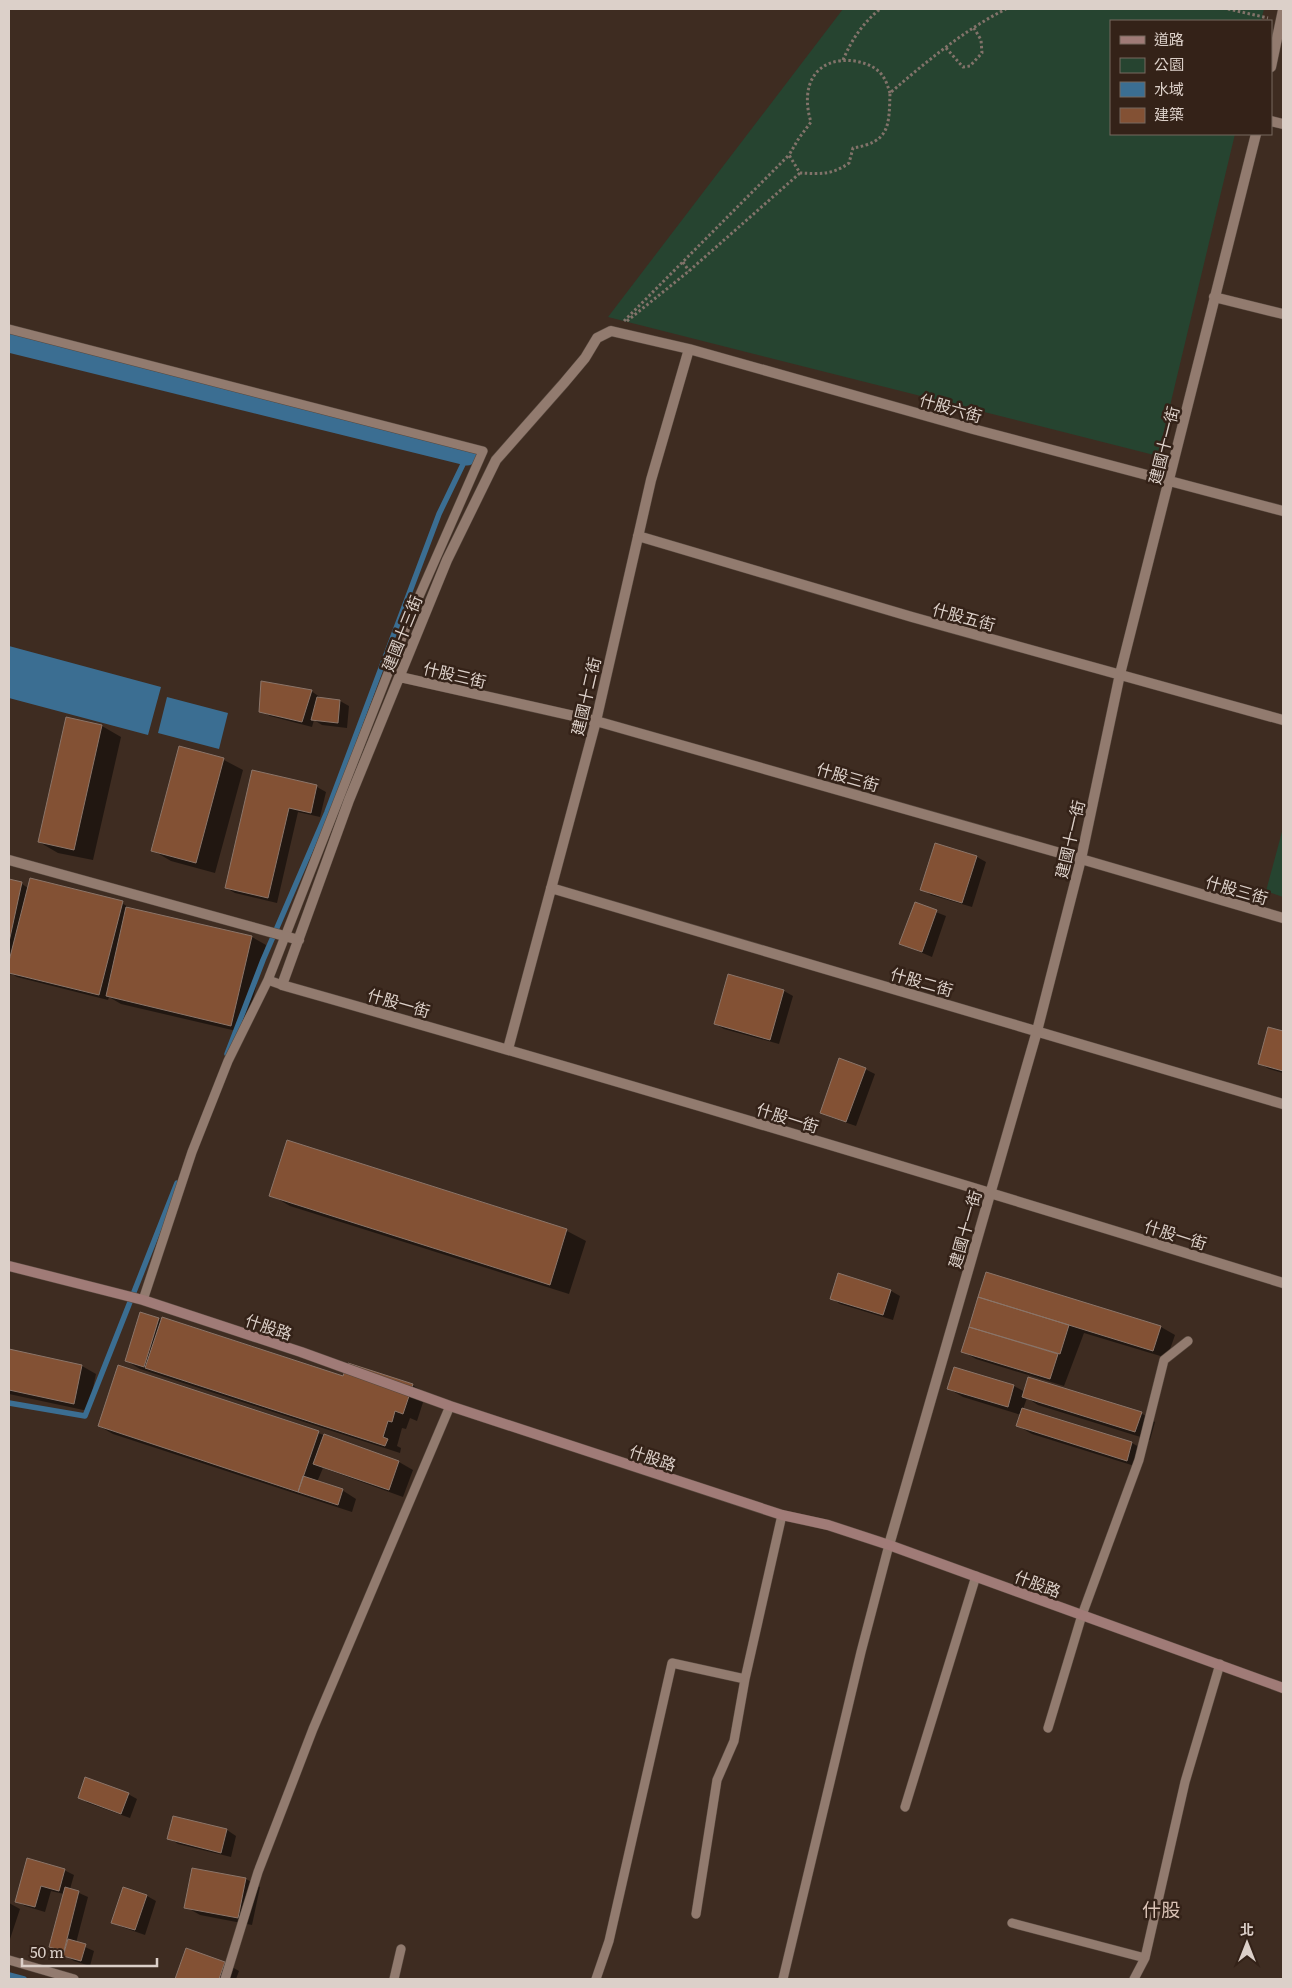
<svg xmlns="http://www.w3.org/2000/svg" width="1292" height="1988" viewBox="0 0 1292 1988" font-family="Literata,'Noto Sans TC',serif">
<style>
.green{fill:#264430}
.water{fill:#3b6e92}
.shadow{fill:#0007}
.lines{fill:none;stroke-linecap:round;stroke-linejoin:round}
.stream{stroke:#3b6e92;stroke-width:5.5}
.canal{stroke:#3b6e92;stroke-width:19}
.building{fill:#835134;stroke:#8b7569}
.lane-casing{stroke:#58493f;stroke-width:10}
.street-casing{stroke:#58493f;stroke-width:11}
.secondary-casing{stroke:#58493f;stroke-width:11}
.path{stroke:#82736a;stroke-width:3;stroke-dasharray:2.5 2.5;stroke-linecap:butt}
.lane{stroke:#927b6f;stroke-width:9}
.street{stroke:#927b6f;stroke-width:10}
.secondary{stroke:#a07b77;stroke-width:10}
.labels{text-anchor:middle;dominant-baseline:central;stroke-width:5;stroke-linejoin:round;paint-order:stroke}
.street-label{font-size:16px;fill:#dcd0c9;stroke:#342218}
.quarter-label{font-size:19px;fill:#dac2b5;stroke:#342218}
</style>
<rect width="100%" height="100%" fill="#3e2c21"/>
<path class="green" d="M843,9H1264L1261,21H1111V134H1235L1158,456L608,317Z
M1283,828V897L1266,891Z"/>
<path class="water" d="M9,646L161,687L148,735L9,698Z
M167,697L228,713L219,749L158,733Z"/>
<path class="shadow" d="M311,691L320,697V699L340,701L349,706L347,728L322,725L314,720L312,727L270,716L261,711Z
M67,718L102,726L121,737L93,860L58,853L39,842Z
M180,748L224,760L243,770L215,873L171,861L152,850Z
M253,772L317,787L326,792L320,817L298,812L277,903L235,893L226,888Z
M936,844L977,857L986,862L972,907L931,895L922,889Z
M9,881L22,884L28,888L122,903L131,909L252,937L266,945L245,1033L121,1004L109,997L108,1000L17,977L12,974L9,975Z
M915,904L946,916L932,957L901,944Z
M784,991L793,996L779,1044L724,1029L715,1024Z
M1269,1029L1283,1032V1073L1269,1069L1260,1064Z
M865,1069L875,1074L856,1126L830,1117L821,1112Z
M288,1142L567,1231L586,1241L569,1294L290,1206L271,1195Z
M986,1274L1161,1327L1175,1335L1167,1358L1084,1333L1064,1386L976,1359L962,1351Z
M838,1275L891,1291L900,1296L893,1320L840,1304L831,1298Z
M140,1313L344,1377L412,1385L426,1393L417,1421L410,1418L406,1429L402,1428L397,1446L401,1448L400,1453L140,1369L126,1361Z
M9,1350L82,1366L96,1374L88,1411L9,1394Z
M955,1368L1014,1386L1025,1392L1141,1413L1155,1422L1150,1440L1038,1405L1027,1398L1023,1409L1132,1443L1146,1451L1141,1468L1032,1434L1018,1426L1021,1415L963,1397L949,1389Z
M99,1426L318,1433L399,1462L413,1470L403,1497L323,1468L317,1482L342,1490L356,1499L352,1512L113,1434Z
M128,1794L137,1799L130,1818L88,1803L79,1797Z
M174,1817L227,1830L236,1836L231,1857L178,1844L169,1838Z
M64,1870L74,1875L70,1889L88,1897L76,1943L94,1951L90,1966L74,1961L64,1955L65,1953L51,1946L64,1894L51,1891L45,1912L25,1906L16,1901Z
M246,1879L260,1887L252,1925L200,1915L186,1907Z
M147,1896L156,1901L145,1935L122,1927L113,1922Z
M9,1903L20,1909L9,1942Z
M186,1949L225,1963L239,1971L236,1979H176Z"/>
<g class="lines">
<path class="stream" d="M227,1054L263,960L327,812L439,514L467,456
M9,1403L85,1416L177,1183
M9,1975L24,1979"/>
<path class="canal" d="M9,343L467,456"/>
</g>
<path class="building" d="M261,681L312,690L302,722L259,712Z
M317,697L340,700L338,723L311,720Z
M66,717L102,725L74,850L38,842Z
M179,746L224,758L196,863L151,851Z
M252,770L317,785L311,813L289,808L268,898L225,888Z
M935,843L977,856L962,903L920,890Z
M30,878L123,901L99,995L9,973V961Z
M9,879L22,882L9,942Z
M915,902L937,910L922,952L899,944Z
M126,907L252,936L231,1026L106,996Z
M728,974L784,990L770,1040L714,1024Z
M1268,1027L1283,1031V1071L1258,1064Z
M839,1058L866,1068L846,1122L820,1113Z
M287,1140L567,1229L550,1285L269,1196Z
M986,1272L1161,1326L1153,1351L978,1297Z
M838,1273L891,1290L883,1315L830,1299Z
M978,1297L1069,1325L1060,1354L969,1327Z
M140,1312L159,1318L144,1367L125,1361Z
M162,1317L343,1376L348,1363L413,1384L403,1414L395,1411L392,1422L388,1421L383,1437L388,1439L385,1446L145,1368Z
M969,1327L1058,1354L1050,1379L961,1352Z
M9,1349L82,1365L74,1404L9,1390Z
M118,1365L319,1431L298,1492L98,1426Z
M954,1367L1014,1385L1008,1407L947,1389Z
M1028,1377L1142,1412L1135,1432L1022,1397Z
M1022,1408L1132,1442L1127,1461L1016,1426Z
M324,1434L399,1461L389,1490L313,1464Z
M303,1476L343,1489L338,1505L298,1492Z
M85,1777L129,1793L121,1814L78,1798Z
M173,1816L227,1829L221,1853L167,1839Z
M27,1858L65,1869L59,1891L41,1886L35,1907L15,1902Z
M192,1868L246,1878L238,1918L184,1908Z
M65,1887L79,1891L64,1951L49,1947Z
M123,1887L147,1895L135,1930L111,1923Z
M68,1939L86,1944L81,1961L63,1956Z
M186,1948L225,1962L219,1979H175Z"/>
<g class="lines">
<defs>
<path id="lane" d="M9,329L483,451L410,617L268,980
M143,1300L192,1152L228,1061L268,980L282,985
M1048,1728L1082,1615L1139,1460L1164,1360L1188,1341
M905,1807L976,1576
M696,1914L717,1780L734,1741L745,1679L782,1515
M1012,1923L1145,1958
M9,1960L74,1979
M225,1979L258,1872L313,1729L450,1406
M394,1979L401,1949
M596,1979L609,1941L672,1663L745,1679
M783,1979L861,1652L889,1545
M1134,1979L1145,1958L1185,1782L1220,1664"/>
<path id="street" d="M1271,67L1283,10
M1271,121L1283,124
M1214,297L1283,314
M1283,511L973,429L689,349L611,331L597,338L585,358L564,383L496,460L447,560L349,800L282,985C617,1080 951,1180 1283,1283
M638,536L912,617L1283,720
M400,677L596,721L1081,859L1283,918
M9,860L299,940
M551,888L1283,1104
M508,1049L596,721L651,480L689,349
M889,1545L1037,1031L1081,859L1120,674L1256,134"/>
<path id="secondary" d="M9,1266L143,1300L301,1352L450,1406L782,1515L828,1525L889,1545L1283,1688"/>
</defs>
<use href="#lane" class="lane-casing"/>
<use href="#street" class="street-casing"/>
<use href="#secondary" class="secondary-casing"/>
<path class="path" d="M1228,9L1268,18
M946,48L963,67L970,66L982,53L981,40L974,28
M843,60C852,39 863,23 880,9
M890,93C888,87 886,80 882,75C875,66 865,63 855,61C814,56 800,87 811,122L799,138L789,155L800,173C821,174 832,175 849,163L853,148C890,142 889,126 890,93C926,62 964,30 1006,9
M683,262L689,271
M624,321L789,155
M627,321L689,271L800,173"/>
<use href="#lane" class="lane"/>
<use href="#street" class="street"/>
<use href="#secondary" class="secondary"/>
</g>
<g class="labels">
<g class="street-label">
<text transform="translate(951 407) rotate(16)">什股六街</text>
<text transform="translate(1163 445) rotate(-76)">建國十一街</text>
<text transform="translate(964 616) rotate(15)">什股五街</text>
<text transform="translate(401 633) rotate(-68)">建國十三街</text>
<text transform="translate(455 674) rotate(13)">什股三街</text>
<text transform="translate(585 696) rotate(-77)">建國十二街</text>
<text transform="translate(848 776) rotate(16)">什股三街</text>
<text transform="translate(1069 839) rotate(-77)">建國十一街</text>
<text transform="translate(1237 889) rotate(16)">什股三街</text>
<text transform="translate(922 981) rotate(16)">什股二街</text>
<text transform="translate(399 1002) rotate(16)">什股一街</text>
<text transform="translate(788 1117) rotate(17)">什股一街</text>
<text transform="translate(964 1229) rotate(-74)">建國十一街</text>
<text transform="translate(1176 1234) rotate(17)">什股一街</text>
<text transform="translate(269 1326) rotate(18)">什股路</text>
<text transform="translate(653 1457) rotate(18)">什股路</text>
<text transform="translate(1038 1583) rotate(20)">什股路</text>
</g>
<g class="quarter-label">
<text x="1161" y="1909">什股</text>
</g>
</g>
<rect width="1292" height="1988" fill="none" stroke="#dcd0c9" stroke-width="20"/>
<rect x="1110" y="20" width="162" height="115" fill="#342218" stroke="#77685f"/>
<rect x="1120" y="36" width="25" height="8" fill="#a07b77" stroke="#77685f"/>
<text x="1154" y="45" font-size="15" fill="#dcd0c9">道路</text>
<rect x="1120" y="58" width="25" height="15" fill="#264430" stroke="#77685f"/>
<text x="1154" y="70" font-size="15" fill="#dcd0c9">公園</text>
<rect x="1120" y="82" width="25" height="15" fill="#3b6e92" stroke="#77685f"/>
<text x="1154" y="95" font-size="15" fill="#dcd0c9">水域</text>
<rect x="1120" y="108" width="25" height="15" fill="#835134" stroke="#77685f"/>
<text x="1154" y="120" font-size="15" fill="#dcd0c9">建築</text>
<g transform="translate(1247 1943)" stroke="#342218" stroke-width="4" paint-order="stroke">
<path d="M0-4L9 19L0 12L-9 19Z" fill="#dcd0c9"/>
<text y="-8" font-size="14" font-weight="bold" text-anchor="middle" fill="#dcd0c9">北</text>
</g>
<path d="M22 1958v8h135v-8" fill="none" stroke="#dcd0c9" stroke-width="2.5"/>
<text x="30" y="1958" font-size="15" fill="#dcd0c9" stroke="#342218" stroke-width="4" paint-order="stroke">50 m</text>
</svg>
